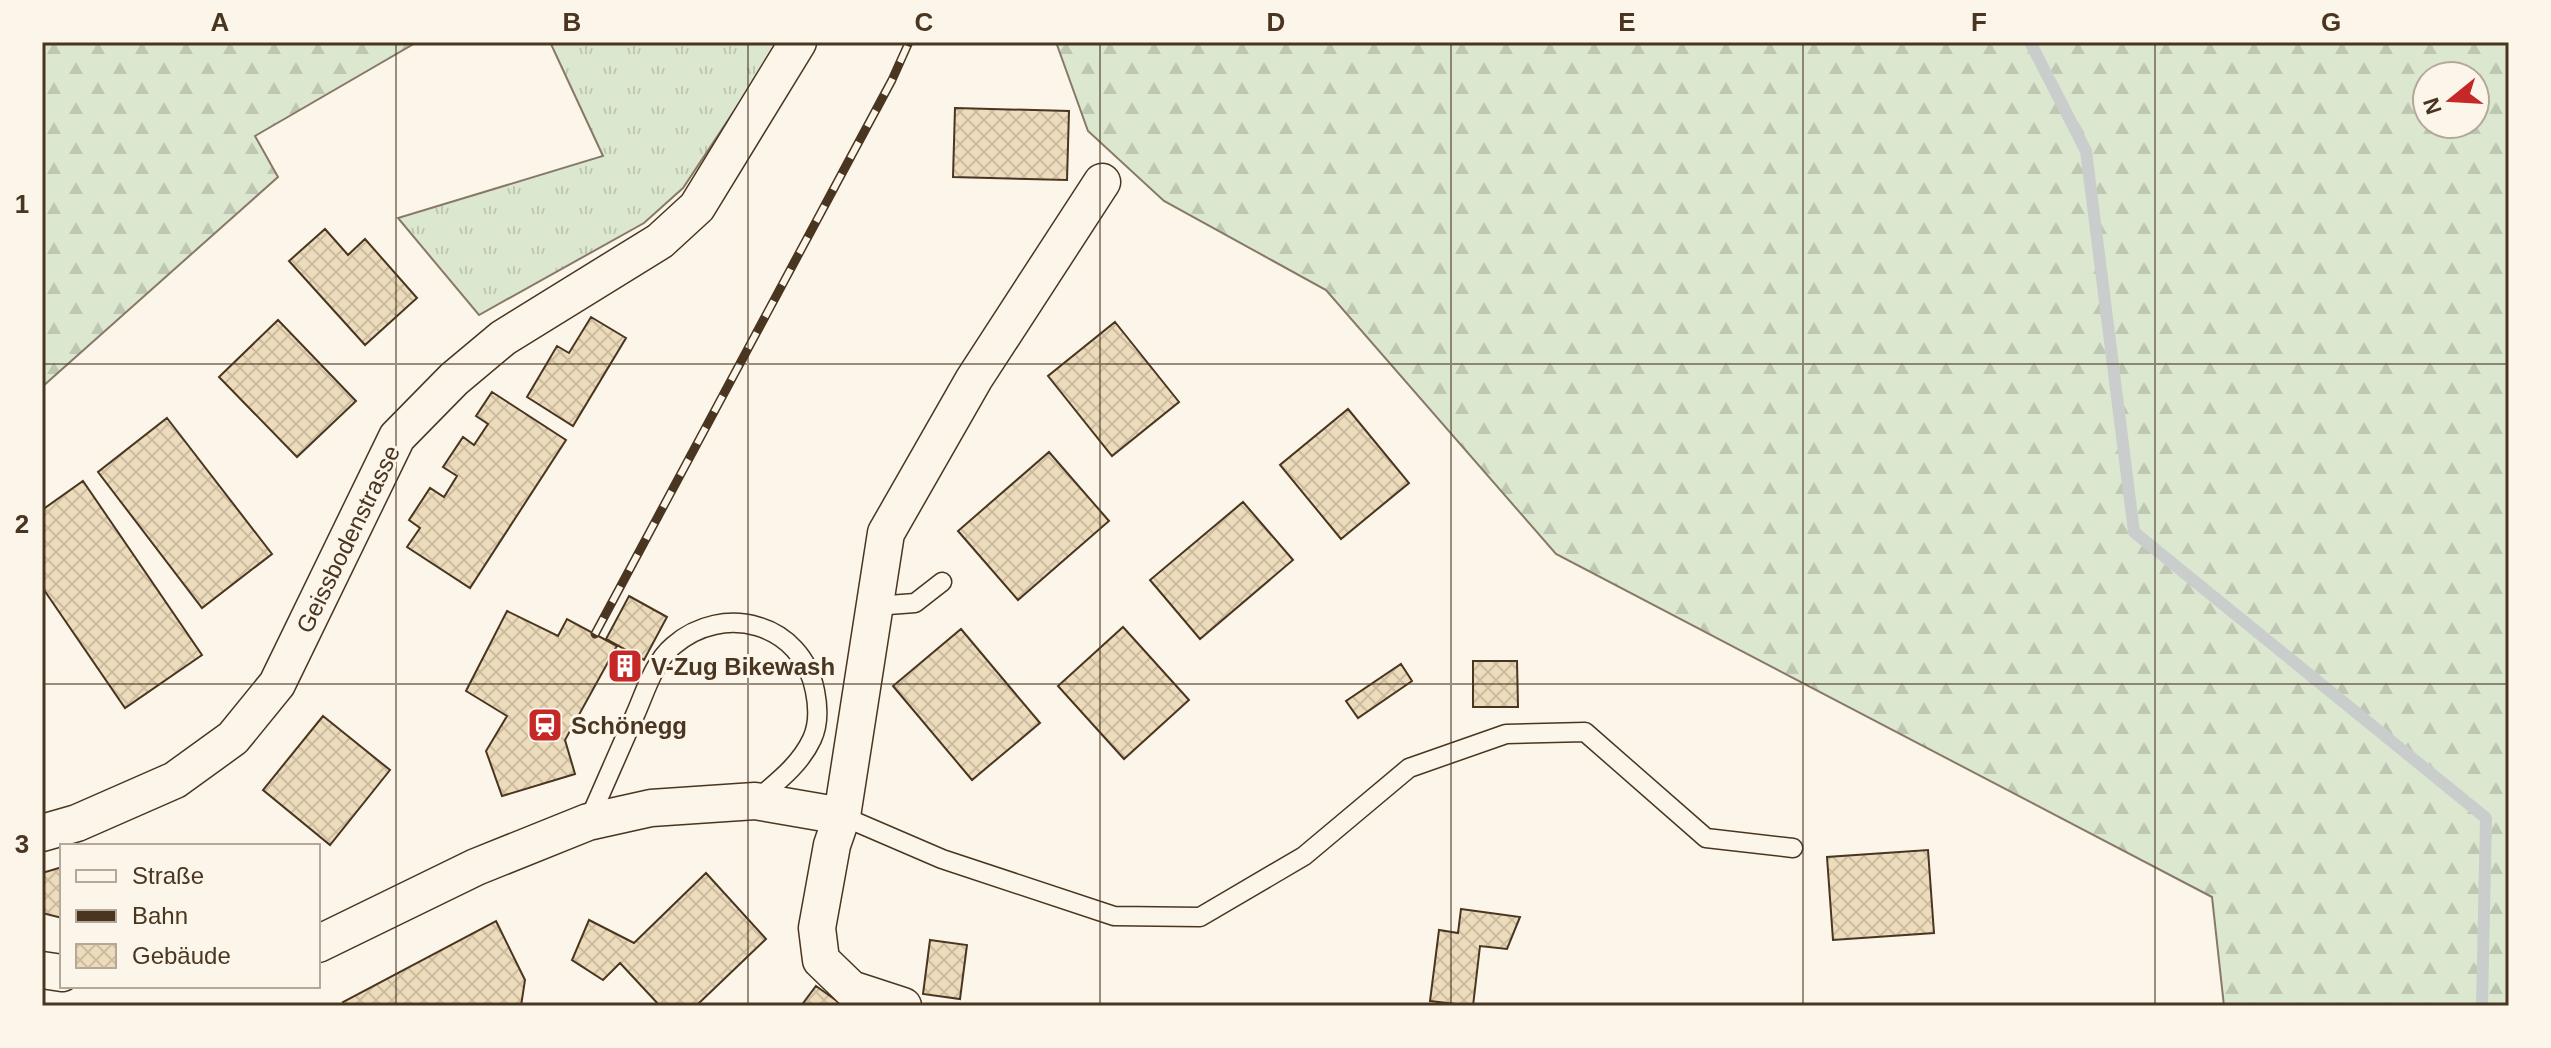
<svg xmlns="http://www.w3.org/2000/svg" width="2551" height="1048" viewBox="0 0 2551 1048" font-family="Helvetica,sans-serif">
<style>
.grass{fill:url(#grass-tufts);stroke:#887966;stroke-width:2}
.forest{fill:url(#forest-firs);stroke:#887966;stroke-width:2;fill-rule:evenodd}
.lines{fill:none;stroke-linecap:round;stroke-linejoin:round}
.stream{stroke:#c9cecd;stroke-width:12}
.building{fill:url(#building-cross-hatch);stroke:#4a3520;stroke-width:2}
.lane-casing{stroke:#4a3520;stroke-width:21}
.street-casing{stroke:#4a3520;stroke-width:39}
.lane{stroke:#fbf6e9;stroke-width:18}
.street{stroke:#fbf6e9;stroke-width:36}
.rail-casing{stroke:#4a3520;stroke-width:9}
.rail{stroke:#fbf6e9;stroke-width:6;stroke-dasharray:18;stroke-linecap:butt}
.grid{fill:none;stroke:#4a3520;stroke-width:2;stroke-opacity:0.55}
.labels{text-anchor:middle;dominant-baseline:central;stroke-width:6;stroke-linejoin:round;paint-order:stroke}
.street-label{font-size:24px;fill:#4a3520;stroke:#fbf6e9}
.poi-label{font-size:24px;font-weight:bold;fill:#4a3520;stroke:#fbf6e9;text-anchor:start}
.neatline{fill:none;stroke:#4a3520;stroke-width:3}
.grid-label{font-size:26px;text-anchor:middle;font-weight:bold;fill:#4a3520}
</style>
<defs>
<pattern id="grass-tufts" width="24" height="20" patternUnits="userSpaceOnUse" patternTransform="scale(2)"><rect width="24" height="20" fill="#dce7d0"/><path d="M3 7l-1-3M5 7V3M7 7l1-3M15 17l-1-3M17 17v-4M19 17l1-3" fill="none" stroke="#bec7b2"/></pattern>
<pattern id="forest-firs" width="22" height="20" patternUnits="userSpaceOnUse" patternTransform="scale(2)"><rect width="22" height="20" fill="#dce7d0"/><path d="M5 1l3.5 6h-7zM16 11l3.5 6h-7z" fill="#bec7b2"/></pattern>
<pattern id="building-cross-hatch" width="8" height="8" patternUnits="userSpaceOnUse" patternTransform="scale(2)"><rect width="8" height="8" fill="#ecdcbc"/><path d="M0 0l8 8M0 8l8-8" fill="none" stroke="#ccbda1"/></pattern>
</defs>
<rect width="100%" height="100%" fill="#fbf6e9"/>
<path class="grass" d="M550,42H780L683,188L644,223L479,315L398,218L603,156Z"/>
<path class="forest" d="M42,42H417L255,136L278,177L42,387Z
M1056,42H2509V1006H2224L2212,897L1556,554L1326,290L1164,201L1088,131ZM2427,76H2475V124H2427Z"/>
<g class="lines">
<path class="stream" d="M2030,42L2086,151L2134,532L2486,818L2482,1006"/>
</g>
<path class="building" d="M955,108L1069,111L1067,180L953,177Z
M325,229L348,255L365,239L417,298L365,345L289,261Z
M591,317L626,338L573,426L527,397L557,346L569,353Z
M278,320L356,401L297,457L219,377Z
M1115,322L1179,402L1112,456L1048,376Z
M492,392L566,440L470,588L407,547L420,528L409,520L430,488L444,497L457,476L443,467L463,437L474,445L488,424L476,416Z
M1348,409L1409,483L1341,539L1280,465Z
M167,418L272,554L202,608L98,472Z
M1049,452L1109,521L1018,600L958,531Z
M83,481L202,655L125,708L42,587V510Z
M1243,502L1293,560L1200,639L1150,580Z
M629,596L667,617L644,660L606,639Z
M507,611L558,636L567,619L617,646L565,740L575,774L502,796L486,751L507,716L466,691Z
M1123,627L1189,700L1124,759L1058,686Z
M961,629L1040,723L972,780L893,686Z
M616,655L640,668L635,677L611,664Z
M1473,661H1517L1518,707H1473Z
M1401,664L1412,681L1358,718L1346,701Z
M323,716L390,770L330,845L263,790Z
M1928,850L1934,933L1833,940L1827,857Z
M62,867V918L42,913V873Z
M706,873L766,939L696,1006H660L620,963L603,980L572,960L589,920L634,943Z
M1461,909L1520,917L1507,949L1480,946L1473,1006L1430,1001L1439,930L1458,933Z
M496,921L525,980L521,1006H346L343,1002Z
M930,940L967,945L960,999L923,994Z
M816,986L844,1006H801Z"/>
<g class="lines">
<defs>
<path id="lane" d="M875,606L915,603L942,582
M842,816L942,859L1114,916L1200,917L1304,856L1409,768L1506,734L1585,732L1706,838L1793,848
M588,822C604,786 619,751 635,715C645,693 653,663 673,646C723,602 802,623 815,691C818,706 819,724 812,739C800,765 777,782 755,801"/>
<path id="street" d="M42,833L77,823L175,780L233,738L277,684L397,437L454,379L503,338L660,241L697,207L798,42
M318,944L476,867L588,822L651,808L755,801L842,816
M42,970L62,973
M903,1006L851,989L821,960L817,928L832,845L842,816L886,533L974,379L1102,182"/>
</defs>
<use href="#lane" class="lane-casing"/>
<use href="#street" class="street-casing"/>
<use href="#lane" class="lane"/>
<use href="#street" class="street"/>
<defs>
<path id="rail" d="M595,634L892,80L909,42"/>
</defs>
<use href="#rail" class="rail-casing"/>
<use href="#rail" class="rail"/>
</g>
<path class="grid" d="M396,42V1006M748,42V1006M1100,42V1006M1451,42V1006M1803,42V1006M2155,42V1006M42,364H2509M42,684H2509"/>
<defs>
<symbol id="building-square" viewBox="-11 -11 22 22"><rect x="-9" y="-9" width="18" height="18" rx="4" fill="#c62828" stroke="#fbf6e9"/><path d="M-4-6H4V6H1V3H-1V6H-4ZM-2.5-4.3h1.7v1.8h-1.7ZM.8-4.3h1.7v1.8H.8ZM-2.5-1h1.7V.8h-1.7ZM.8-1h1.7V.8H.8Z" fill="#fff"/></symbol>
<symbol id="station-square" viewBox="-11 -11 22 22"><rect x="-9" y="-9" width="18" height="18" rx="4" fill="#c62828" stroke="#fbf6e9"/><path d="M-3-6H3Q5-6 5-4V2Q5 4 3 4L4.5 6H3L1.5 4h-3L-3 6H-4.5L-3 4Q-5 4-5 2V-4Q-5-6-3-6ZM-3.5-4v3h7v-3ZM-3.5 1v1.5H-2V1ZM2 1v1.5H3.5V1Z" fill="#fff"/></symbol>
</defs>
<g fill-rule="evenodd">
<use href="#building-square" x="605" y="646" width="40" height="40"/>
<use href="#station-square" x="525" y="705" width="40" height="40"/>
</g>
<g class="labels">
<g class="street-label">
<text transform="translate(348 539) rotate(-64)">Geissbodenstrasse</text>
</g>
<g class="poi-label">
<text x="651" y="666">V-Zug Bikewash</text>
<text x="571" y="725">Schönegg</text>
</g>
</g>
<rect width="2551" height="1048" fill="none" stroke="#fbf6e9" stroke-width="88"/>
<rect x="60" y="844" width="260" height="144" fill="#fbf6e9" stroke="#b4a999" stroke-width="2"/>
<rect x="76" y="870" width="40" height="12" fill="#fbf6e9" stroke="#b4a999" stroke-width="2"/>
<text x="132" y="884" font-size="24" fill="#4a3520">Straße</text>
<rect x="76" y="910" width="40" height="12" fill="#4a3520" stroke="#b4a999" stroke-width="2"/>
<text x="132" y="924" font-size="24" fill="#4a3520">Bahn</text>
<rect x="76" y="944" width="40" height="24" fill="url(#building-cross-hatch)" stroke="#b4a999" stroke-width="2"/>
<text x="132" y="964" font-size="24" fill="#4a3520">Gebäude</text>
<g transform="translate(2451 100) rotate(252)"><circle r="38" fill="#fbf6e9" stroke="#b4a999" stroke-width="2"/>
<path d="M0-6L14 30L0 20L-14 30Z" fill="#c62828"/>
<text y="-12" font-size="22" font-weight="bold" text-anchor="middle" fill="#4a3520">N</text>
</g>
<rect x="44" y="44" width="2463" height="960" class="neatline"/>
<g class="grid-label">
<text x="220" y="31">A</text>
<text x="572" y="31">B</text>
<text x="924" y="31">C</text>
<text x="1276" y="31">D</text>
<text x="1627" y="31">E</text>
<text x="1979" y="31">F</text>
<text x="2331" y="31">G</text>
<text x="22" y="213">1</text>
<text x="22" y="533">2</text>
<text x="22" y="853">3</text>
</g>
</svg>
